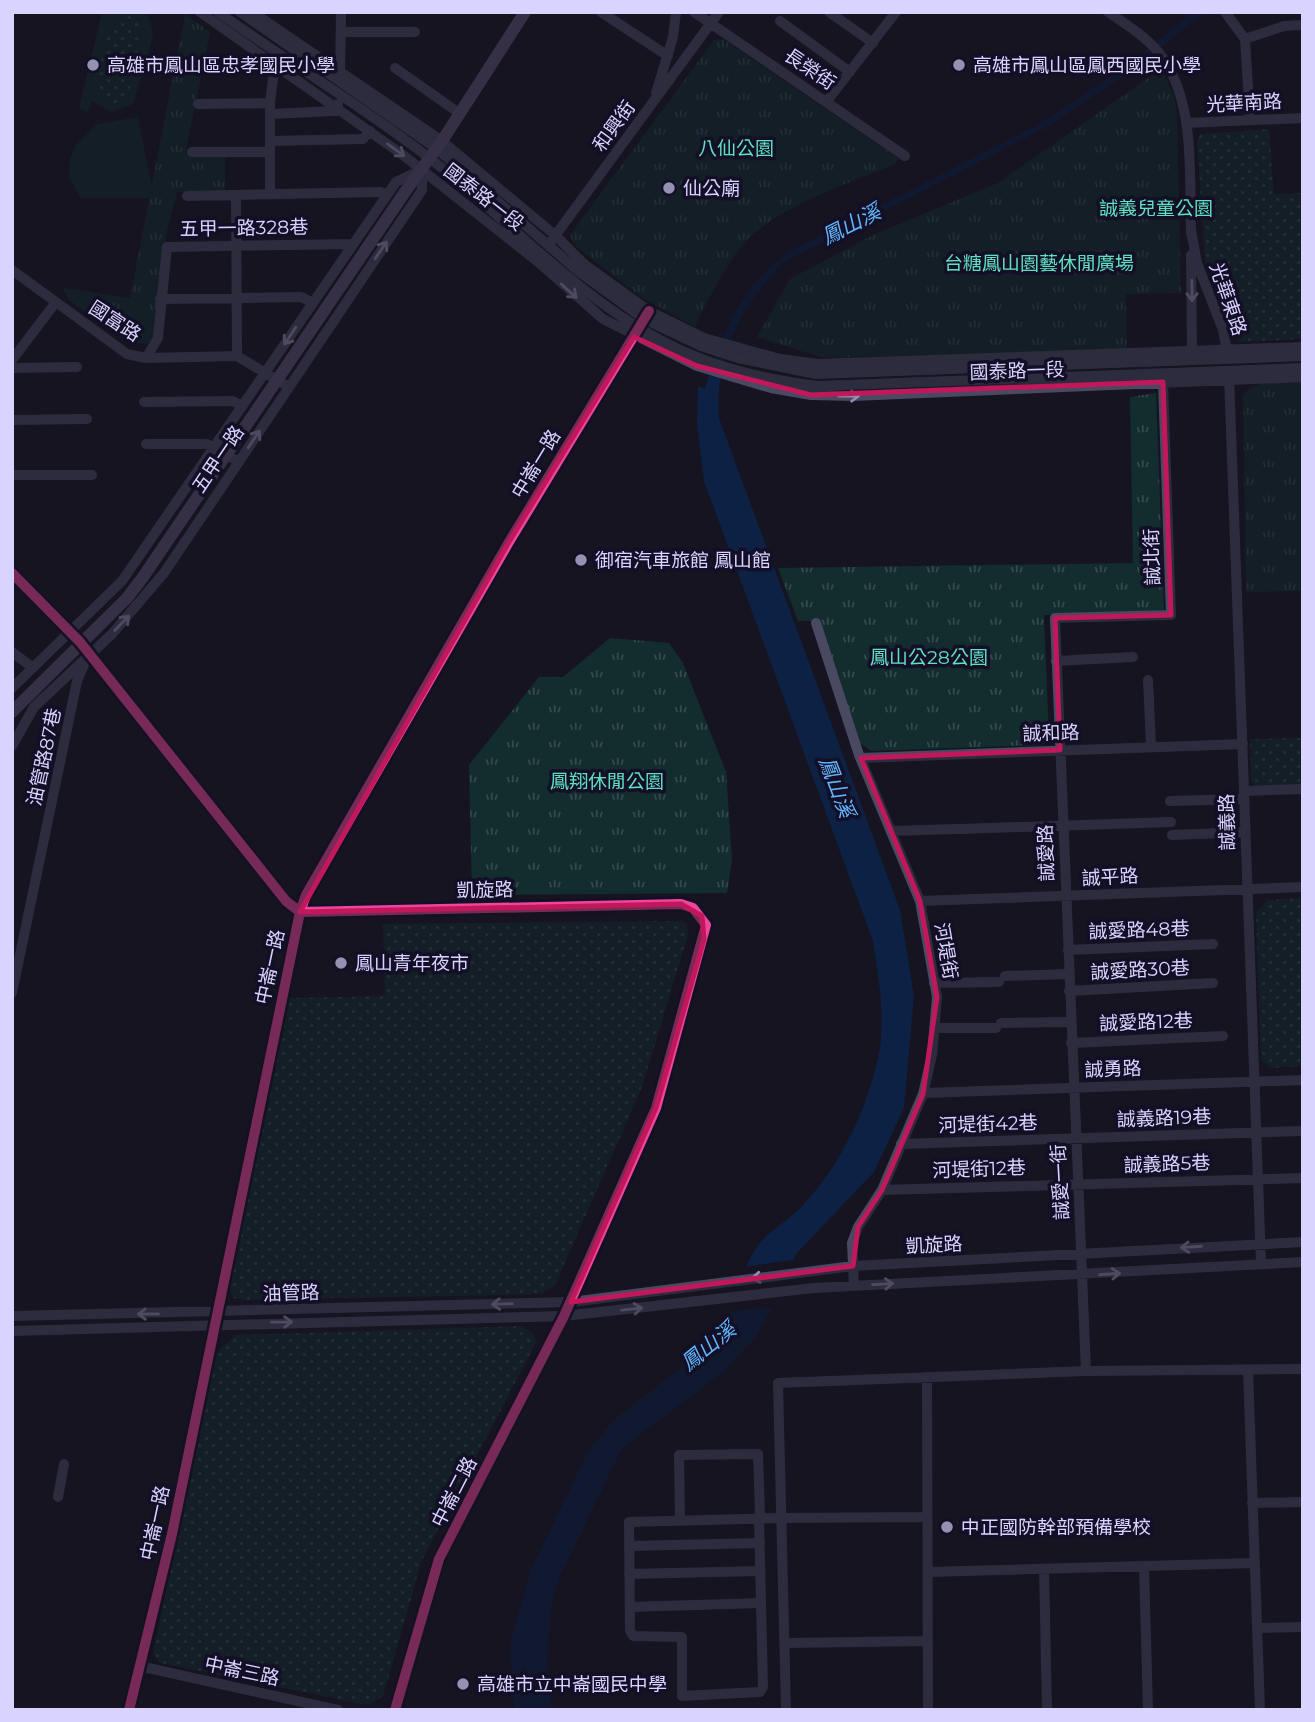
<svg xmlns="http://www.w3.org/2000/svg" width="1315" height="1722" viewBox="0 0 1315 1722" font-family="Montserrat,'Noto Sans TC',sans-serif">
<style>
.grass{fill:url(#grass-dots)}
.park{fill:url(#park-tufts)}
.pitch{fill:#132c2d;fill-rule:evenodd}
.water{fill:#0d2144}
.pier{fill:#161421}
.lines{fill:none;stroke-linecap:round;stroke-linejoin:round}
.minor{stroke:#4a4962;stroke-width:10}
.major{stroke:#5e5373;stroke-width:12}
.cycleway-casing{stroke:#130f26;stroke-width:15}
.cycleway{stroke:#ed469a;stroke-width:10}
.oneway{stroke:#928eb0}
.marked{fill:none;stroke:#c2185b;stroke-width:5;stroke-linejoin:round}
.poi-dot{fill:#9591b1;stroke:#130f26;stroke-width:2.5}
.labels{text-anchor:middle;dominant-baseline:central;stroke-width:7;stroke-linejoin:round;paint-order:stroke}
.poi-label{font-size:19px;fill:#d9d4ff;stroke:#130f26;text-anchor:start}
.street-label{font-size:19px;fill:#d9d4ff;stroke:#130f26}
.park-label{font-size:19px;fill:#5fe0c0;stroke:#130f26}
.water-label{font-size:21px;font-style:italic;fill:#62b6ff;stroke:#130f26}
</style>
<defs>
<pattern id="grass-dots" width="8" height="8" patternUnits="userSpaceOnUse" patternTransform="scale(1.75)"><rect width="8" height="8" fill="#132c2d"/><path d="M2 2h.1M6 6h.1" fill="none" stroke="#354a4c" stroke-width="1.8" stroke-linecap="round"/></pattern>
<pattern id="park-tufts" width="24" height="20" patternUnits="userSpaceOnUse" patternTransform="scale(1.75)"><rect width="24" height="20" fill="#132c2d"/><path d="M3 7l-1-3M5 7V3M7 7l1-3M15 17l-1-3M17 17v-4M19 17l1-3" fill="none" stroke="#354a4c"/></pattern>
</defs>
<rect width="100%" height="100%" fill="#161421"/>
<path class="grass" d="M127,14L141,22C145,35 135,86 126,97C122,101 116,103 111,105L97,97L95,83L111,21Z
M1269,129L1274,194L1303,193V339L1239,342L1205,263L1197,141L1200,134Z
M1303,738V785L1256,787L1251,781L1250,739Z
M1303,898V1066L1270,1068L1261,1060L1256,912L1268,900Z
M681,921L687,924L688,935L642,1087L555,1285L542,1294L244,1300L233,1298L229,1288L290,998L385,996L383,924Z
M520,1326L531,1331L537,1341L422,1560L383,1696L368,1705L160,1663L153,1654L216,1353L235,1335Z"/>
<path class="park" d="M185,14L210,32L185,154L225,155V192H177L166,235L154,335L148,344L130,342L69,300L63,288L130,298Z
M723,39L899,159L893,165C844,185 793,201 752,235C735,249 704,305 695,327L638,295L574,245L570,235L714,40Z
M1161,69L1174,95L1177,115L1181,293L1126,294L1127,350L824,358L757,337L790,279L873,235L998,183Z
M1303,382V591L1246,592L1243,395C1258,378 1281,382 1303,382Z
M1156,393L1164,610L1044,615L1049,738L1040,745L871,751L859,742L817,621H798L778,568L1133,563L1130,397Z
M610,638L669,643L683,663L726,772L732,859L727,893L472,895L469,765L539,677H563Z"/>
<path class="pitch" d="M102,12H142L150,19L153,36L133,104L111,112L92,101L88,112L79,108ZM127,14L141,22C145,35 135,86 125,97C122,101 116,103 111,105L98,97L95,83L111,21Z
M138,117L154,198H81L69,177L70,160L75,146L97,124Z"/>
<path class="water" d="M1193,12H1205L1132,70L1047,127L784,262C742,304 714,358 719,418L900,910L914,996L904,1108L874,1172L796,1254L771,1310L755,1338L722,1373L622,1448L561,1574L552,1603L547,1663L552,1710H514L510,1644L531,1569L588,1452L614,1420L722,1335C738,1309 739,1275 754,1251C769,1228 788,1223 804,1204C843,1162 870,1103 880,1047C885,1012 878,975 873,941L704,481L697,424L698,386L705,389C722,332 741,284 792,250L1036,126L1130,63Z"/>
<path class="pier" d="M798,1259L777,1306L731,1311L744,1267Z"/>
<g class="lines">
<path class="minor" d="M200,12L403,155L537,261L603,319L697,366L771,388L811,395L853,396L1303,377
M218,12C288,62 364,107 432,160C518,228 595,317 699,358C737,373 778,381 818,386L1303,368
M240,12L437,149L578,271L644,319L701,346L738,358L816,374L1303,356
M252,12L442,141L556,236L584,264L649,311L704,338L780,359L818,364L1303,347
M601,12L668,56
M694,12L905,156
M829,12L873,43
M1108,12C1128,26 1149,38 1163,58C1196,106 1189,177 1191,233
M1225,12L1245,39L1284,26L1303,25
M780,21L850,72
M341,32H415
M1245,39L1250,120
M395,68L459,113
M340,75L341,12
M656,93L673,37L676,12
M827,101L896,12
M198,104L270,103
M270,114L335,111L338,104
M1186,123L1303,118
M270,141L363,139L370,131
M192,152H270
M236,195L237,356
M270,195V103L275,62
M187,196L381,192L387,195
M1191,230L1197,263L1223,330L1228,357
M552,240L719,12
M1191,255L1192,352
M12,270L127,354L146,358L237,356L289,387
M160,299L301,297L313,303
M146,358L158,338L167,247L353,244
M12,360L56,302
M12,368L77,367
M1229,375L1261,1263
M144,402L233,401L242,406
M12,420L87,419
M146,444H207L239,462
M12,475H92
M12,573L80,642L286,901L300,912L681,904L693,908L706,925L656,1108L564,1316L439,1559L395,1710
M816,623L859,755L920,901L937,997L932,1055L923,1094L882,1190L858,1227L852,1243L854,1286
M12,652L33,668
M1056,661L1133,657
M1148,680L1151,746
M12,688L122,581L396,182L421,170
M12,746L34,707L112,634L164,573L422,190V170
M861,758L1243,744
M1244,791L1303,789
M1170,801L1244,799
M960,829L1171,822
M891,831L957,829
M1172,835L1245,832
M920,901L1303,887
M1068,950L1213,944
M1005,976L1068,974
M934,983L999,982
M1069,991L1213,983
M12,993L77,681L86,660
M1001,1023L1070,1022
M934,1028H996
M1071,1043L1223,1036
M924,1093L1303,1080
M901,1144L1303,1131
M882,1190L1303,1178
M12,1316L571,1302L853,1266L1303,1242
M12,1331L564,1316L814,1288L1303,1262
M1248,1370L1260,1710
M1086,1371L1055,618L1171,615L1163,382
M927,1377L928,1710
M58,1497L64,1464
M1252,1503L1303,1502
M680,1521L679,1455L758,1454L760,1515L759,1519L763,1687L760,1692L682,1696V1637L633,1636L630,1630L629,1522L781,1518L927,1517
M629,1546L760,1543
M1144,1566L1148,1710
M1044,1569L1047,1710
M928,1572L1255,1563
M629,1574L760,1571
M630,1607L761,1603
M1257,1628L1303,1627
M785,1643L928,1641
M139,1666L338,1710
M129,1710L172,1534L300,912L306,895L509,542L649,311
M786,1710L778,1383L1086,1371L1303,1369"/>
<path class="major" d="M12,712L127,598L143,577L407,189L442,141L525,12"/>
<defs>
<path id="cycleway" d="M12,573L80,642L286,901L300,912L681,904L693,908L706,925L656,1108L564,1316L439,1559L395,1710
M129,1710L172,1534L300,912L306,895L509,542L649,311"/>
</defs>
<use href="#cycleway" class="cycleway-casing"/>
<use href="#cycleway" class="cycleway"/>
</g>
<defs><path id="oneway-shaft" d="M-6 0H5M1.5-3L5.5 0L1.5 3" fill="none" stroke-width="1.6" stroke-linecap="round" stroke-linejoin="round" transform="scale(1.75)"/></defs>
<g class="oneway">
<use href="#oneway-shaft" transform="translate(396 150) rotate(36)"/>
<use href="#oneway-shaft" transform="translate(381 250) rotate(-56)"/>
<use href="#oneway-shaft" transform="translate(569 291) rotate(42)"/>
<use href="#oneway-shaft" transform="translate(1192 291) rotate(89)"/>
<use href="#oneway-shaft" transform="translate(290 336) rotate(124)"/>
<use href="#oneway-shaft" transform="translate(849 396)"/>
<use href="#oneway-shaft" transform="translate(254 439) rotate(-56)"/>
<use href="#oneway-shaft" transform="translate(122 623) rotate(-46)"/>
<use href="#oneway-shaft" transform="translate(1191 1247) rotate(176)"/>
<use href="#oneway-shaft" transform="translate(1110 1274) rotate(-4)"/>
<use href="#oneway-shaft" transform="translate(762 1277) rotate(172)"/>
<use href="#oneway-shaft" transform="translate(883 1284) rotate(-3)"/>
<use href="#oneway-shaft" transform="translate(502 1304) rotate(178)"/>
<use href="#oneway-shaft" transform="translate(632 1309) rotate(-6)"/>
<use href="#oneway-shaft" transform="translate(148 1314) rotate(179)"/>
<use href="#oneway-shaft" transform="translate(282 1322) rotate(-1)"/>
</g>
<path d="M0 0H1315V1722H0ZM634,337L697,366L811,395L1163,382L1171,615L1055,618L1060,750L861,758L920,901L937,997L923,1094L882,1190L858,1227L853,1266L571,1302L656,1108L704,939L702,916L681,904L300,912L509,542Z" fill="#161421" fill-opacity=".55" fill-rule="evenodd"/>
<path class="marked" d="M634,337L697,366L811,395L1163,382L1171,615L1055,618L1060,750L861,758L920,901L937,997L923,1094L882,1190L858,1227L853,1266L571,1302L656,1108L704,939L702,916L681,904L300,912L509,542Z"/>
<g class="poi-dot">
<circle cx="93" cy="65" r="7"/>
<circle cx="959" cy="65" r="7"/>
<circle cx="669" cy="188" r="7"/>
<circle cx="581" cy="560" r="7"/>
<circle cx="341" cy="963" r="7"/>
<circle cx="947" cy="1527" r="7"/>
<circle cx="463" cy="1684" r="7"/>
</g>
<g class="labels">
<g class="poi-label">
<text x="107" y="65">高雄市鳳山區忠孝國民小學</text>
<text x="973" y="65">高雄市鳳山區鳳西國民小學</text>
<text x="683" y="188">仙公廟</text>
<text x="595" y="560">御宿汽車旅館 鳳山館</text>
<text x="355" y="963">鳳山青年夜市</text>
<text x="961" y="1527">中正國防幹部預備學校</text>
<text x="477" y="1684">高雄市立中崙國民中學</text>
</g>
<g class="street-label">
<text transform="translate(810 69) rotate(34)">長榮街</text>
<text transform="translate(1244 103) rotate(-3)">光華南路</text>
<text transform="translate(614 126) rotate(-54)">和興街</text>
<text transform="translate(484 197) rotate(38)">國泰路一段</text>
<text transform="translate(244 228) rotate(-1)">五甲一路328巷</text>
<text transform="translate(1228 299) rotate(71)">光華東路</text>
<text transform="translate(115 321) rotate(33)">國富路</text>
<text transform="translate(1017 371) rotate(-2)">國泰路一段</text>
<text transform="translate(218 459) rotate(-56)">五甲一路</text>
<text transform="translate(536 464) rotate(-59)">中崙一路</text>
<text transform="translate(1152 557) rotate(-92)">誠北街</text>
<text transform="translate(1051 733) rotate(-2)">誠和路</text>
<text transform="translate(44 757) rotate(-78)">油管路87巷</text>
<text transform="translate(1227 822) rotate(-91)">誠義路</text>
<text transform="translate(1046 853) rotate(-92)">誠愛路</text>
<text transform="translate(1110 877) rotate(-3)">誠平路</text>
<text transform="translate(485 890) rotate(-1)">凱旋路</text>
<text transform="translate(1139 930) rotate(-2)">誠愛路48巷</text>
<text transform="translate(946 951) rotate(80)">河堤街</text>
<text transform="translate(270 967) rotate(-78)">中崙一路</text>
<text transform="translate(1140 970) rotate(-3)">誠愛路30巷</text>
<text transform="translate(1146 1022) rotate(-2)">誠愛路12巷</text>
<text transform="translate(1113 1069) rotate(-2)">誠勇路</text>
<text transform="translate(1164 1118) rotate(-2)">誠義路19巷</text>
<text transform="translate(988 1124) rotate(-2)">河堤街42巷</text>
<text transform="translate(1167 1164) rotate(-2)">誠義路5巷</text>
<text transform="translate(979 1169) rotate(-2)">河堤街12巷</text>
<text transform="translate(1060 1182) rotate(-93)">誠愛一街</text>
<text transform="translate(934 1245) rotate(-3)">凱旋路</text>
<text transform="translate(291 1293) rotate(-2)">油管路</text>
<text transform="translate(454 1492) rotate(-63)">中崙二路</text>
<text transform="translate(155 1523) rotate(-78)">中崙一路</text>
<text transform="translate(242 1671) rotate(12)">中崙三路</text>
</g>
<g class="park-label">
<text x="736" y="148">八仙公園</text>
<text x="1156" y="208">誠義兒童公園</text>
<text x="1039" y="263">台糖鳳山園藝休閒廣場</text>
<text x="929" y="657">鳳山公28公園</text>
<text x="607" y="781">鳳翔休閒公園</text>
</g>
<g class="water-label">
<text transform="translate(851 224) rotate(-27)">鳳山溪</text>
<text transform="translate(837 787) rotate(69)">鳳山溪</text>
<text transform="translate(708 1346) rotate(-39)">鳳山溪</text>
</g>
</g>
<rect width="1315" height="1722" fill="none" stroke="#d9d4ff" stroke-width="28"/>
</svg>
